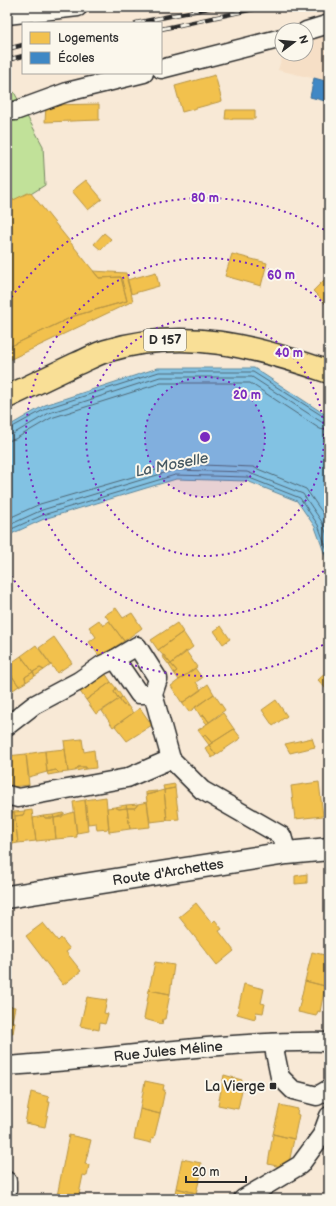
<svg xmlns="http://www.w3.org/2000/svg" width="336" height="1206" viewBox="0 0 336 1206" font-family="'Balsamiq Sans',sans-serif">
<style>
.built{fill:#f6dfc6}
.green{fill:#c1e199;stroke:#768662}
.water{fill:#82c2e3;stroke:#5f8699}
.homes{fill:#f2c14e;stroke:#b69444}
.schools{fill:#3f88c5;stroke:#396c97}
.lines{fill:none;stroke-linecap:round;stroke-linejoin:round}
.shore{stroke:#4e6775;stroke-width:1}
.street-casing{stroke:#2b2b2b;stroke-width:21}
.secondary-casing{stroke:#2b2b2b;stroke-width:25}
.primary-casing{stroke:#2b2b2b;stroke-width:25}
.street{stroke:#fbf7ec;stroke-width:18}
.secondary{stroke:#fbf7ec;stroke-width:22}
.primary{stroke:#f9df96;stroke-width:22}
.rail-casing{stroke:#2b2b2b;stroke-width:4.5}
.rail{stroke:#fbf7ec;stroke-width:3;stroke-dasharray:9;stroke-linecap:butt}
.ring{fill:none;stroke:#7b2cbf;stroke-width:2;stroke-dasharray:2 4}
.poi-dot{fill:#2b2b2b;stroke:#fbf7ec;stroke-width:1.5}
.labels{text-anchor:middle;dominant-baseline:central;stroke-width:4;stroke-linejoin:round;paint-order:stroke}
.shield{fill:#fbf7ec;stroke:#696865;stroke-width:1}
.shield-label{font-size:13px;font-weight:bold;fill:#2b2b2b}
.street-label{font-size:14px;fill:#2b2b2b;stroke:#fbf7ec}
.poi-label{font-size:14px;fill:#2b2b2b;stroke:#fbf7ec;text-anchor:end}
.water-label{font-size:15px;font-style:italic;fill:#455862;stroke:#fbf7ec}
.centre{fill:#7b2cbf;stroke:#fbf7ec;stroke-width:2}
.ring-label{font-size:12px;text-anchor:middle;font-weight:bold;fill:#7b2cbf;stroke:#fbf7ec;stroke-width:4;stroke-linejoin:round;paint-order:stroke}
</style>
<rect width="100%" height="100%" fill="#f8e9d6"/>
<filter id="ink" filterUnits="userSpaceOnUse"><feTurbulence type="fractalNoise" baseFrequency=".025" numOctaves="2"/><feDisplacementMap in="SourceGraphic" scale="8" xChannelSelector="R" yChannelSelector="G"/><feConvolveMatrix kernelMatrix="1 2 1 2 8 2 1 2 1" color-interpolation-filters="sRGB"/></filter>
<g filter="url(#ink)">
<path class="built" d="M329,32V82L278,70L283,54H306V37Z"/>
<path class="green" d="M14,92L43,146L45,185L7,209V93Z"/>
<path class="water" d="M158,368H254L329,417V566L315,527L297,501L247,481L176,479L44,519L7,536V427L45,405Z"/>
<path class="homes" d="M215,75L222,101L182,112L175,86Z
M99,104V120L45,122L46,105Z
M226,110H255V119H225Z
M86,180L102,199L88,210L72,191Z
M30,192L99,278L121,277L127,301L74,316L7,348V203Z
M104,233L111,239L101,250L94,244Z
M232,254L267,263L261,286L225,276Z
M93,271L126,273L133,301L7,361V348L74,316L127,301L121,277L99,278Z
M156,272L159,286L131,294L127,280Z
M326,278L329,281V307L313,291Z
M116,608L123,618L132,613L142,628L124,641L105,615Z
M99,620L103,626L109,621L124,641L100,657L89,642L96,637L89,627Z
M177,623L183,632L158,650L151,640Z
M221,626L230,639L223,644L214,631Z
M183,632L193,647L171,664L158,650Z
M54,637L72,663L57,673L39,648Z
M36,645L51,665L44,670L40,668L33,672L21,656Z
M186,651L197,667L179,680L174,673L177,671L171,664Z
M164,655L171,664L169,665L162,656Z
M21,656L33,672L25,677L26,682L19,686L7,669V666Z
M171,664L177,671L174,673L169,665Z
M40,668L44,670L35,676L33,672Z
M195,668L202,678L196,682L201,690L182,703L171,686Z
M7,669L19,686L13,690H7Z
M329,670V692L318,680Z
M33,672L35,676L26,682L25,677Z
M105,673L111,682L86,700L79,690Z
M111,682L116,688L114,692L119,699L96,714L86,700Z
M208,684L214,694L189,712L182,703Z
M116,688L122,697L119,699L114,692Z
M214,694L225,710L209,722L204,715L201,717L195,707Z
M122,697L128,706L123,705L119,699Z
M119,699L123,705L128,706L133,713L113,727L102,711Z
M276,700L287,716L273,726L262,710Z
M140,708L152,725L127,741L115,726Z
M223,713L234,729L212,743L205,735L203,737L198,730Z
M204,715L209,722L207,724L201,717Z
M234,729L241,738L216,755L209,745Z
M205,735L212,743L209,745L203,737Z
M312,738L315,747L290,753L285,744Z
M82,739L84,752L94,750L96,768L86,769V767H78L75,771L68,772L64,741Z
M209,745L216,755L212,758L205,748Z
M65,749L68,772L59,773L56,770L47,772L45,751Z
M45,751L47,772L29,777L26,754Z
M26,754L29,785L11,787L7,756Z
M78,767H86V769L75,771Z
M56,770L59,773L48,775L47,772Z
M319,782L323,816L295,819L291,786Z
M175,784V788L164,790L163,786Z
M175,788L179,819L167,820L164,790Z
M164,790L167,820L150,822L146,795Z
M157,791L156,793L146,795V792Z
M106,797L109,829L97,830L96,823L88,824L85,800Z
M85,800L88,831L77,833L73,802Z
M147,802L150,827L130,829L127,808H135L138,804Z
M138,804L135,808H127L126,805Z
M126,805L127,808L119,809L115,807Z
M115,807L119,809L127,808L130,829L109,832L107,808Z
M32,810L36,841L18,843L15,816L23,815L25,811Z
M25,811L23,815L15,816L14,812Z
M14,812L18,843L7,845V813Z
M74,812L77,837L56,839L54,818Z
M64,813L62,817L54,818L53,815Z
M53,815L54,818H45L43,816Z
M43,816L45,818H54L56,839L36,841L33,818Z
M307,874V883L295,884V876Z
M196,903L212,923L215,920L222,929L219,931L234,951L217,965L179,917Z
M43,923L58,941L61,938L70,949L66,952L81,971L63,985L26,936Z
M312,952L329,956V970L325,986L305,981Z
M155,962L174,965L170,994L149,990Z
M305,981L325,986L320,1012L318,1011L316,1016L298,1012Z
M244,984L264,989L261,1003L265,1004L263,1013L256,1012L255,1019L237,1014Z
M149,990L170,994L165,1019H163L162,1024L144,1019Z
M87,997L107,1000L104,1013L108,1014L105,1024L100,1023L99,1030L80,1026Z
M7,1006L15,1007L12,1021L15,1022L13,1033L8,1032L7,1038Z
M224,1075L242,1080L241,1085H243L238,1109L218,1105Z
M145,1081L164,1085L163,1090H165L160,1114L140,1109Z
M31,1092L49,1097L48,1102H50L45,1127L25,1123Z
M280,1105L298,1109L297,1114L299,1115L294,1139L273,1134Z
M140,1109L160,1114L154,1138H152L151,1143L134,1139Z
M273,1134L294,1139L289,1163L285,1168L268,1164Z
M69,1135L91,1140L85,1164L89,1165L87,1176L83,1175L78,1199L57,1196Z
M182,1159L201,1163L200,1169L202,1170L196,1193L176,1188Z
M176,1188L196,1193L195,1199H174Z"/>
<path class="schools" d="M314,78L329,82V102L310,97Z"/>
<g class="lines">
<path class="shore" d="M7,430L47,408L159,372H253L329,420
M7,435L13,434L49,413L160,377H252L323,423L329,425
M7,441L15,439L51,418L161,383H250L320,429L329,431
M7,519L40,504L177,464L253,467L306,489L329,522
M7,526L42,510L174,470L247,472L303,494L322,522L329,540
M7,531L43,515L175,475L247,477L300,498L318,525L329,555"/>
<defs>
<g id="street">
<path d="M7,15L78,7"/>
<path d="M306,31L329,24"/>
<path d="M161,69L282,38"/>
<path d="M7,111H15L67,92L144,73"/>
<path d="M153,694H139L115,659L137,646L158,679L153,694L171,759L202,790L282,836L287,853"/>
<path d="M7,726L34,705L79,681L102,665L115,659"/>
<path d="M7,795L18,798L127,778L171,759"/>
<path d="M273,1043L280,1077L293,1090L317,1096L329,1089"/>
<path id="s1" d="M7,1066C114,1059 221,1040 329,1042"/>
<path d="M7,1181V1191"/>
<path d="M243,1199L300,1165L322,1135L329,1116"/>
</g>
<g id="secondary">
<path id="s2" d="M7,897L287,853L329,849"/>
</g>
<path id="primary" d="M7,397C30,386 53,375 76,364C86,360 96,354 106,351C185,327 254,346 329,372"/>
</defs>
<use href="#street" class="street-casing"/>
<use href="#secondary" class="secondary-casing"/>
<use href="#primary" class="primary-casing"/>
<use href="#street" class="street"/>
<use href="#secondary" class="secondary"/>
<use href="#primary" class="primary"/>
<defs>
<path id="rail" d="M136,23L214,7
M161,29L263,7
M7,49L23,45
M7,60L23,56"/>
</defs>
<use href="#rail" class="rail-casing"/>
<use href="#rail" class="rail"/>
</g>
</g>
<circle cx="205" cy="437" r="60" fill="#7b2cbf" fill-opacity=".12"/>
<g class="ring">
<circle cx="205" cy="437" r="60"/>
<circle cx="205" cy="437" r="119"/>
<path d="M328 567A179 179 0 1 1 328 307"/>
<path d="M328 642A239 239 0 0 1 8 572M8 302A239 239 0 0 1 328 232"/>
</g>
<rect class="poi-dot" x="269" y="1082" width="8" height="8" rx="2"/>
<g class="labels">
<rect class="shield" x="144" y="329" width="42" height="22" rx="3"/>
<g class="shield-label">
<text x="165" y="340">D 157</text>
</g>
<g class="street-label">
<text stroke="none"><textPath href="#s2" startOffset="163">Route d'Archettes</textPath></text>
<text stroke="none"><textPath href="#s1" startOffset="162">Rue Jules Méline</textPath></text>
</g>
<g class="poi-label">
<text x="265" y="1086">La Vierge</text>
</g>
<g class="water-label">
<text transform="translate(172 465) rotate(-11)">La Moselle</text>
</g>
</g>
<circle cx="205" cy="437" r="6" class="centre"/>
<g class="ring-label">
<text x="205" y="202">80 m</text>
<text x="281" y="279">60 m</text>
<text x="289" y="357">40 m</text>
<text x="247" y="399">20 m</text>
</g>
<rect width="336" height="1206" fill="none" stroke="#fbf7ec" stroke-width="24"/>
<rect x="12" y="12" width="312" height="1182" fill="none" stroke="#2b2b2b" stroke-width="1.5" filter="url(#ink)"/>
<rect x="22" y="22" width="140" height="52" fill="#fbf7ec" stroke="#a8a59f"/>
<rect x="30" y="32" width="20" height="12" fill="#f2c14e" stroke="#a8a59f"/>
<text x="58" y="42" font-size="12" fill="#2b2b2b">Logements</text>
<rect x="30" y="52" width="20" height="12" fill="#3f88c5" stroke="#a8a59f"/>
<text x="58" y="62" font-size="12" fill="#2b2b2b">Écoles</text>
<g transform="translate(294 42) rotate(74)"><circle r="19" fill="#fbf7ec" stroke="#a8a59f"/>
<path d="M0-3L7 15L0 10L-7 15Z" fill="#2b2b2b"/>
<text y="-6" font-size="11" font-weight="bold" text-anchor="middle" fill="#2b2b2b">N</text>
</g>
<path d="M186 1176v6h60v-6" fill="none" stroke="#2b2b2b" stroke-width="2"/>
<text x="192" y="1176" font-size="12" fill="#2b2b2b" stroke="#fbf7ec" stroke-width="3" paint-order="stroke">20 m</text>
</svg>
